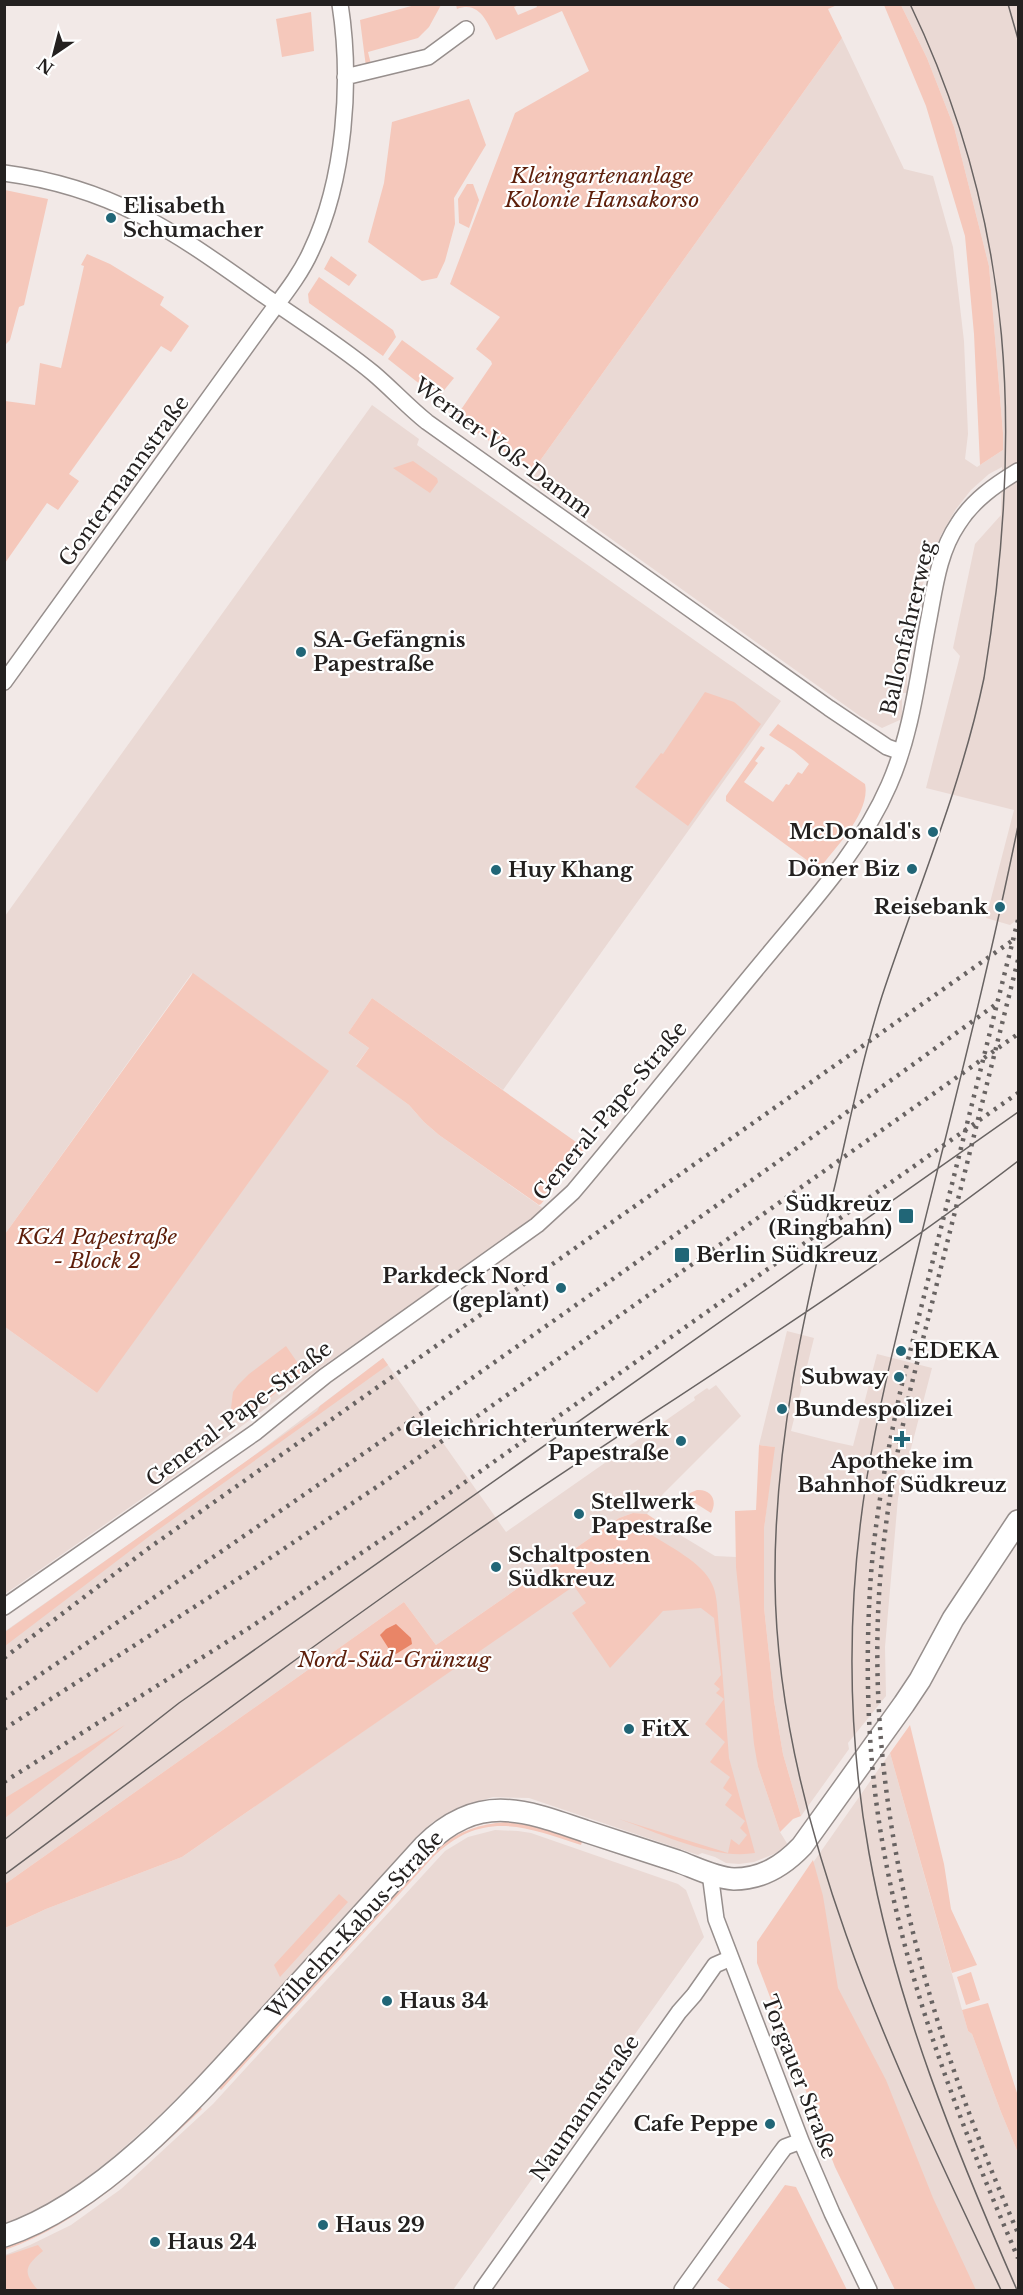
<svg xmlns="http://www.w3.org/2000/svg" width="1023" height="2295" viewBox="0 0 1023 2295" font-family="'Libre Baskerville',serif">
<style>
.built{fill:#ead9d4}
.green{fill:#f5c8bb}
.water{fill:#e98567}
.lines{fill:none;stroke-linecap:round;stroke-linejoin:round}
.street-casing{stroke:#978f8d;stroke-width:18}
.secondary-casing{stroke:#978f8d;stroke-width:24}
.street{stroke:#fff;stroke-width:15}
.secondary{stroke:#fff;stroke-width:21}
.tram{stroke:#686362;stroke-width:1.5}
.rail{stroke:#686362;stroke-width:4.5;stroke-dasharray:3 6;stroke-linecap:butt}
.poi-dot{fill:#216677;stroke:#fff;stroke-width:2}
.labels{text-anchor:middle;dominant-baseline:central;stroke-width:4.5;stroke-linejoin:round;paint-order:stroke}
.park-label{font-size:21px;font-style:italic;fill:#5e1f0b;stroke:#fff}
.poi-label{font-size:21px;font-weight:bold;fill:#242120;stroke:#fff;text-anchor:start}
.street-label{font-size:21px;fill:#242120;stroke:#fff}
</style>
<rect width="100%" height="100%" fill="#f2e9e7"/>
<path class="built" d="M901,5H1018V919L1010,925L986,918L1014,810L926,788L960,656L953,648L975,544L1001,515L1002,467L989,474L971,490L956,509L941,535L916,603L907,657V693H902V719L882,728L860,716L527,479L842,38L904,169L933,176L953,247L964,341L968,434L965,459L977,467L1003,450V433L989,266L954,127L927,58Z
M372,405L419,439L417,445L781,701L503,1090L372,998L348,1033L369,1048L356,1065L409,1105L424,1122L439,1135L544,1209L532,1220L320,1368L176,1475L5,1594V1327L97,1393L192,973L5,1234V916Z
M787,1331L814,1338L791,1431L830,1441L853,1446L877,1354L932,1368L898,1498L885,1647L886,1696L848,1743L849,1749L801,1816L783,1754L774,1701L764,1607V1529L774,1447L759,1445Z
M383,1358L506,1532L695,1400L694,1397L707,1388L709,1390L716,1385L741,1416L663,1494L647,1514L633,1513L619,1518L436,1645L404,1602L5,1884L4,1632L244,1463Z
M662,1524L715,1556L736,1557L758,1767L780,1832L788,1845L774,1854L754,1862L739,1864L726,1863L715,1857L702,1853L698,1855L529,1798L493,1797L459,1807L433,1822L418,1836L201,2074L157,2118L112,2158L71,2190L33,2212L5,2224V1928L46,1909L182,1857Z
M890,1753L968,2031L972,2034L1001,2112L1018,2153V2290H957L791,1894Z
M495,1830L518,1831L531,1833L678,1884L686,1890L704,1937L453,2290H5V2255L30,2245L71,2225L121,2189L213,2104L445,1851L468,1837Z"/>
<path class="green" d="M415,5H441L429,27L418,38L368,52L371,64L366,67L360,20Z
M536,5H837L828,9L842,38L532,472L456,417L492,364L491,361L476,349L500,317L450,284L515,113L589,71L562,11L496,40C488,24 480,0 457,9L456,5H519L514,7L518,15L537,7Z
M884,5H901L927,58L954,127L989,266L1003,433V450L980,465L974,334L965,236L926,106Z
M311,12L314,51L282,57L276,19Z
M469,99L486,145L454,198L455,224L445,261L437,278L422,281L368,242L384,183L392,122Z
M467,184H473L479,200L469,228L459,223L458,199Z
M5,190L48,199L24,305L19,307L10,340L5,345Z
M87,254L110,264L164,297L160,305L189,326L171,352L161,346L69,474L79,481L58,510L47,503L5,563V401L35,405L40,363L61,368L84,266L81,265Z
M331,256L357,275L349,286L324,269Z
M319,277L393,330L396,337L383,356L309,303L308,294Z
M402,340L454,378L441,394L435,396L388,359Z
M413,461L437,478L438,482L430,493L393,468Z
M705,692L734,702L761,724L688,826L635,787L661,753L663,754Z
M778,724L865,784C871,812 835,848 819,869L726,801V796L761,746L765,748L755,761L758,763L744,782L773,802L786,784L789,785L798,772L802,774L809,764L794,751L769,735Z
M193,973L329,1071L97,1393L5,1327V1234Z
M372,998L586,1149L541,1204L539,1205L439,1135L424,1122L409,1105L356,1066L369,1048L348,1033Z
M286,1346L304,1372L240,1420L231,1408L233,1392L238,1385L249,1374Z
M383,1358L388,1365L151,1535L5,1646V1632L317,1411L320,1406Z
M759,1445L775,1447L764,1529V1607L774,1701L783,1754L801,1816L793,1819L780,1832L758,1767L754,1744L736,1567L735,1511L756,1510Z
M697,1490C711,1489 718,1500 711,1513L687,1498L690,1493Z
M633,1513L647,1514L662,1524L650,1534C669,1546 703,1563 712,1584C717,1594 717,1606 718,1617L729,1758L755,1853C712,1860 660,1833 619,1819L728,1853L731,1839L739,1845L747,1835L740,1828L745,1821L725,1805L732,1795L723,1788L730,1777L710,1762L725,1742L705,1724L724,1699L716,1693L720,1689L714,1684L721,1675L714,1618L701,1608L663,1611L610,1668L572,1613L586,1603L574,1586L182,1857L46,1909L5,1928V1884L404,1602L436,1645L619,1518Z
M125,1725L5,1818V1798Z
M910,1725L944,1864L951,1909L977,1965L952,1973L890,1753Z
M506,1822L534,1826L582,1842L581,1845C523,1826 482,1809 432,1858L221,2090L219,2088L439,1847C459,1831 480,1824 506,1822Z
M813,1860L823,1896L838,1988L886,2080L933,2198L976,2290H895L835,2167L757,1963V1942Z
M339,1894L348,1902L280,1977L274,1965Z
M971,1972L980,2000L966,2005L957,1977Z
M988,2003L1018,2096V2153L1001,2112L972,2034L968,2031L962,2010Z
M200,2107L202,2109C142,2165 83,2222 5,2250V2247C81,2219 142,2163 200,2107Z
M785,2185L796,2187L847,2290H732L717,2280Z
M38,2245L43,2251C25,2266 22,2272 38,2290H5V2256Z"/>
<path class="water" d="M396,1624L411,1638L412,1644L396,1654L389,1649L380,1635L386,1629Z"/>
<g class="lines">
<defs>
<path id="street" d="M345,77L428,57L466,29
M4,173C116,188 176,233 265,296C301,321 339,345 373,373C392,389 408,407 427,422L829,708L887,747L901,752
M4,682L261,326C278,302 299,278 311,251C345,180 352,81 340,4
M4,1607L256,1432L325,1376L537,1225L573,1192C637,1116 699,1038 763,961C808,906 860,852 889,785C912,733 918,674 929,618C935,586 939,552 958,524C973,500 995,485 1018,471
M710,1873L716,1919L801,2141L832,2213L869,2290
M482,2290L679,2012L694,1995L715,1965L731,1958
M682,2290L779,2155L785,2147L801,2141"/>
<path id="secondary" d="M4,2236C108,2201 202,2090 274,2011C324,1956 374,1901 424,1846C478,1793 522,1809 585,1831C616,1841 646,1851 677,1861C694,1867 715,1878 734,1879C762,1879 783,1866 802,1846L904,1704L920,1680L953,1619L1018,1521"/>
</defs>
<use href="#street" class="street-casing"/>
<use href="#secondary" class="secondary-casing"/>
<use href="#street" class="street"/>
<use href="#secondary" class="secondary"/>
<path class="tram" d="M910,4C1016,225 1023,440 984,678C961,788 917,890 882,996C863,1056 850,1120 836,1181C804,1312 774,1445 775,1581C777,1826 898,2073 1001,2290
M1008,4L1018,39
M4,1840L179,1703L1018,1112
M4,1875C158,1761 311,1646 468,1537C651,1411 842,1296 1018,1161
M1017,2290C956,2150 896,2004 869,1853C847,1731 847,1605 866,1483C880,1396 903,1310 924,1224C957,1092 991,959 1018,826"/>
<path class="rail" d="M1018,920L901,1388C887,1454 874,1521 870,1589C865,1675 868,1762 883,1846C908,1989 961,2126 1018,2258
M1018,960L910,1391C894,1465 881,1539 878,1615C870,1830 932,2038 1018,2233
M4,1658L146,1550L1016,938
M4,1699C340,1473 672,1240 999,1002
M4,1729L255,1568L384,1482L1018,1034
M4,1782L249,1628L414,1518L1018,1093"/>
</g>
<g class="poi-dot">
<circle cx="111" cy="218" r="6"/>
<circle cx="301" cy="652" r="6"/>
<circle cx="933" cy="832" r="6"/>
<circle cx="912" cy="869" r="6"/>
<circle cx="496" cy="870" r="6"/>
<circle cx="1000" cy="907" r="6"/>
<rect x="898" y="1208" width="16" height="16" rx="3"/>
<rect x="674" y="1247" width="16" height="16" rx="3"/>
<circle cx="561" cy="1288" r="6"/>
<circle cx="901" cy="1351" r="6"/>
<circle cx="899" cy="1377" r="6"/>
<circle cx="782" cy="1409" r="6"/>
<path d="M899 1430h6v6h6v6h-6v6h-6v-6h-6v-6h6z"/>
<circle cx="681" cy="1441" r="6"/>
<circle cx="579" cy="1514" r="6"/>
<circle cx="496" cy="1567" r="6"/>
<circle cx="629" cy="1729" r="6"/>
<circle cx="387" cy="2001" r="6"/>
<circle cx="770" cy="2124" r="6"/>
<circle cx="323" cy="2225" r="6"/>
<circle cx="155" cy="2242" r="6"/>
</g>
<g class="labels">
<g class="park-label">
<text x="602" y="176">Kleingartenanlage<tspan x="602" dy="24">Kolonie Hansakorso</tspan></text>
<text x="97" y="1237">KGA Papestraße<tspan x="97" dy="24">- Block 2</tspan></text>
<text x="394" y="1660">Nord-Süd-Grünzug</text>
</g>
<g class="poi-label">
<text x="123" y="206">Elisabeth<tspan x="123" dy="24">Schumacher</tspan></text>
<text x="313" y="640">SA-Gefängnis<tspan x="313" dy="24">Papestraße</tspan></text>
<text x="921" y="832" text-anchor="end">McDonald's</text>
<text x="900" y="869" text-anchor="end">Döner Biz</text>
<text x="508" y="870">Huy Khang</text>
<text x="988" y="907" text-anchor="end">Reisebank</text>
<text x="892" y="1204" text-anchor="end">Südkreuz<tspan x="892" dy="24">(Ringbahn)</tspan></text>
<text x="696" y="1255">Berlin Südkreuz</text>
<text x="549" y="1276" text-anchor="end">Parkdeck Nord<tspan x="549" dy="24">(geplant)</tspan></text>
<text x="913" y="1351">EDEKA</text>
<text x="887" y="1377" text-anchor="end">Subway</text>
<text x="794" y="1409">Bundespolizei</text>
<text x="669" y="1429" text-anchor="end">Gleichrichterunterwerk<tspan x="669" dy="24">Papestraße</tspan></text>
<text x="902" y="1461" text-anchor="middle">Apotheke im<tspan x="902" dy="24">Bahnhof Südkreuz</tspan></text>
<text x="591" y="1502">Stellwerk<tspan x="591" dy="24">Papestraße</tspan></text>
<text x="508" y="1555">Schaltposten<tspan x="508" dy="24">Südkreuz</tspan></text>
<text x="641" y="1729">FitX</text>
<text x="399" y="2001">Haus 34</text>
<text x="758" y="2124" text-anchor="end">Cafe Peppe</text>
<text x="335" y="2225">Haus 29</text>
<text x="167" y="2242">Haus 24</text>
</g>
<g class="street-label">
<text transform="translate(503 448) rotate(37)">Werner-Voß-Damm</text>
<text transform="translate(124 481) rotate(-54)">Gontermannstraße</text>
<text transform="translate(908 628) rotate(-77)">Ballonfahrerweg</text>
<text transform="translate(610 1111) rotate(-50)">General-Pape-Straße</text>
<text transform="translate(239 1414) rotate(-37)">General-Pape-Straße</text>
<text transform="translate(355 1925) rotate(-47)">Wilhelm-Kabus-Straße</text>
<text transform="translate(799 2077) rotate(69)">Torgauer Straße</text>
<text transform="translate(585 2108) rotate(-55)">Naumannstraße</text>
</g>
</g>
<rect width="1023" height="2295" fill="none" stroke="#242120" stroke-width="12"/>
<g transform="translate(54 54) rotate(215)" stroke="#ffffff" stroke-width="4.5" paint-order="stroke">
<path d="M0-4.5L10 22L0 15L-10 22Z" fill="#242120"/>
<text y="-9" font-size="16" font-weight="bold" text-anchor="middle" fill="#242120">N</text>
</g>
</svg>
